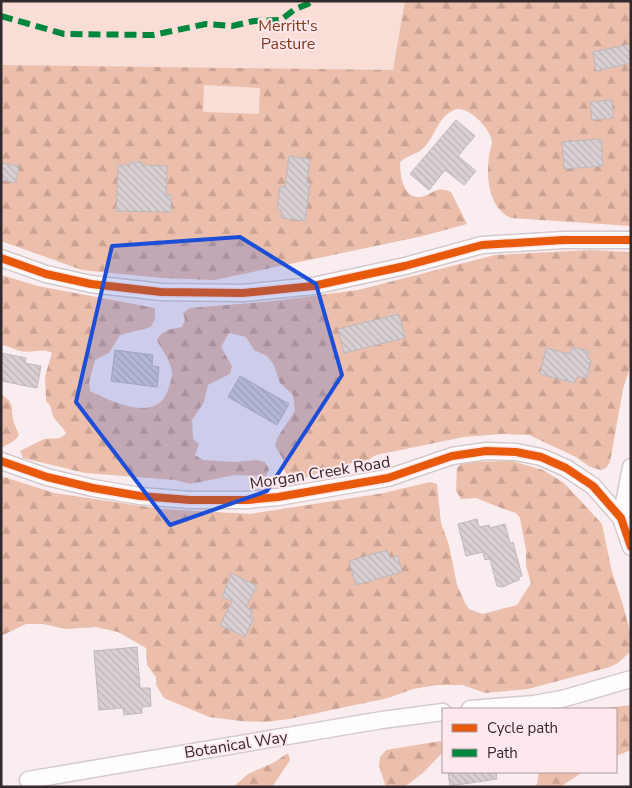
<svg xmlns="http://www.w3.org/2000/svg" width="632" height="788" viewBox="0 0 632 788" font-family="'Nunito Sans',sans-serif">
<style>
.forest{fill:url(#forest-firs)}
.park{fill:#f8ded6}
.building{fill:url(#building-back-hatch);stroke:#c0b8bb}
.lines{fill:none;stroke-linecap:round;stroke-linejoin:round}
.minor-casing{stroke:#d4cacd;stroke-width:19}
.minor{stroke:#fefcfd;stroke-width:16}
.quiet{stroke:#00873e;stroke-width:6;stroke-dasharray:12 6;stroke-linecap:butt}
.cycleway-casing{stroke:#ffe7ee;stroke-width:11}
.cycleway{stroke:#e8590c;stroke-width:8}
.marked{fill:#1d4ed8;fill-opacity:0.2;stroke:#1d4ed8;stroke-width:4;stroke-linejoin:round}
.labels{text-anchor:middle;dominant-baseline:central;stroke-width:4;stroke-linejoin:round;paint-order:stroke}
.park-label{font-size:16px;fill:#7f3b17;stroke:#ffe7ee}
.street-label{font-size:16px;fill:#32292c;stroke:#ffe7ee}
</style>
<defs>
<pattern id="forest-firs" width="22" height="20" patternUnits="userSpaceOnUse" patternTransform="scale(1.25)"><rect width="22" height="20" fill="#ecbeac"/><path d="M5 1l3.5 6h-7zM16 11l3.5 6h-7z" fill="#cba394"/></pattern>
<pattern id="building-back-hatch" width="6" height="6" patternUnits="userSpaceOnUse" patternTransform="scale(1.25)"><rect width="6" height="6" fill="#d9d0d4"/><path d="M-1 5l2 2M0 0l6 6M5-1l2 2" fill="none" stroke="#bbb3b6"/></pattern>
</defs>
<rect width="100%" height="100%" fill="#f9edf0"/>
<path class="forest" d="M1,1H631V226L511,218C489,208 486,179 489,157C489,152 492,147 492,142C491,129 467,104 454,110C436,118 435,140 420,151C413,155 407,156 400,162C400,175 403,199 420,197C434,195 434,185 451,192L467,224L423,236L214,280L161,278L82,270L1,241Z
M591,250L631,252V364L623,389L610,462L606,468L601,470L590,467L576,457L529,435L502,434L464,437L376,455L368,460L332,467L303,479L288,476L283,469V459L275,446L277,438L295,411L293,395L280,383L274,365L267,356L254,350L246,337L229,333L221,347L232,366L230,374L208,385L204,402L192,420L193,439L199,444L195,455L203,460L235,462L257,460L265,462L269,469L266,476L235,475L190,484L175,480L85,473L23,458L20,451L44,439L60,438L66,434C63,426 57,423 53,416C50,409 53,407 46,401L45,376L52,353C40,347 31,354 20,351C13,349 9,346 1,345V275L38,286L155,308V318L151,327L120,335L109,353L95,360L89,383L90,391C111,401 157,424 168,390C170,383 174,376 171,368C169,358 161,349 157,340C162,330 171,329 182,327L185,320L183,313L190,308L274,301L358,290L495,255Z
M1,394C14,403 11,405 13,419C14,424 17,430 19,435L14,441L1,448Z
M512,461L543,470L564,483L602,524L612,572L623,605L631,636V651L618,663L610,667L528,689L485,693L463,685H437L413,689L388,698L289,719L265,722L241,721L209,717L164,698L156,685V677L147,665L146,648L118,632L96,627L66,629L43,624H26L1,636V476L54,493L162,509L250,514L384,493L430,482L437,484L441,523L449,545L457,585L465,603L469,609L483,614L517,605L531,583L526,566V550L520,518L516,513L501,508L476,498L461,499L456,491L457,468L463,462Z
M631,705V750L616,756V709H598Z
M441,741L443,752L423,773L404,787H386L379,766L380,757L386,750Z
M288,753L290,760L272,787H233L248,774L273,763Z
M539,772H583L560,787H535L537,784Z"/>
<path class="park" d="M1,1H405L393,70L1,65Z
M204,85L260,88L259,114L203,112Z"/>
<path class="building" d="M631,44V63L596,71L593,52Z
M612,100L613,118L592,120L590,102Z
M456,120L475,136L458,156L476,171L464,185L445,170L429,190L410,174Z
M601,139L603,166L564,169L562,142Z
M289,156L310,159L307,183H310L305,221L281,218L282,210H277L280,187H285Z
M130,162H142V165L167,166L166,195H171V212L116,211L118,165H130Z
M1,163L19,166L16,183L1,180Z
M399,314L405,338L344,353L338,329Z
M572,347L589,351L587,358L591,360L587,378L577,377L575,383L540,374L546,348L570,354Z
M115,350L153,355L152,366L159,367L157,387L111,381Z
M1,353L26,358L25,363L41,366L37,388L1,381Z
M240,376L289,404L277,425L228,397Z
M477,519L479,527L489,525L490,528L505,524L510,543L513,542L522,576L519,577V580L511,583L503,587L497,586L490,559L485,560L483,552L466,556L458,524Z
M387,550L390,558L398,556L402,572L356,585L349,561Z
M231,573L257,586L246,607L253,610L250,616L254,618L245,637L220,625L232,601L222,597Z
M137,647L140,688H150L151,706L142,707V713L124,715L123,708L99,710L94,651Z
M448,772H496L497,779L450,786Z"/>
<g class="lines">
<defs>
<path id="minor" d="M1,258L46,274L91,284L161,292L243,293L313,286L405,266L482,245L563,240H631
M1,461L47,477L93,488L140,496L190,500H247L278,497L388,478L452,456L486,451L516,452L541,457L566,468L593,486L621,518L631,547
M621,518L631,467
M470,709L534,704L562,699L631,679
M28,780L382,720L443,712"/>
</defs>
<use href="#minor" class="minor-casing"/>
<use href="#minor" class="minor"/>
<path class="quiet" d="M1,16L64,34L153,35L206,24L232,26L254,21L281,20L295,9L308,4L311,1"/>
<defs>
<path id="cycleway" d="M1,258L46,274L91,284L161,292L243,293L313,286L405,266L482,245L563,240H631
M1,461L47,477L93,488L140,496L190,500H247L278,497L388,478L452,456L486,451L516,452L541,457L566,468L593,486L621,518L631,547"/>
</defs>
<use href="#cycleway" class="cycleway-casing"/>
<use href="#cycleway" class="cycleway"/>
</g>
<path class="marked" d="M240,237L316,284L342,375L267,491L170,525L76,402L112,246Z"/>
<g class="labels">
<g class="park-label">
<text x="288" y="26">Merritt's<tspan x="288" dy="18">Pasture</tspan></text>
</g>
<g class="street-label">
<text transform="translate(320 473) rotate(-9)">Morgan Creek Road</text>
<text transform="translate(236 745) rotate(-9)">Botanical Way</text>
</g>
</g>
<rect width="632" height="788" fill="none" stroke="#32292c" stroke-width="5"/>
<rect x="442" y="708" width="175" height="65" fill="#ffe7ee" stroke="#ad9ba0"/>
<rect x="452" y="724" width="25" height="8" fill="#e8590c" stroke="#ad9ba0"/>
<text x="487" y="733" font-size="15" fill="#32292c">Cycle path</text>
<rect x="452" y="749" width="25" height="8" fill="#00873e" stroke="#ad9ba0"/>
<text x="487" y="758" font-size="15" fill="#32292c">Path</text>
</svg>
